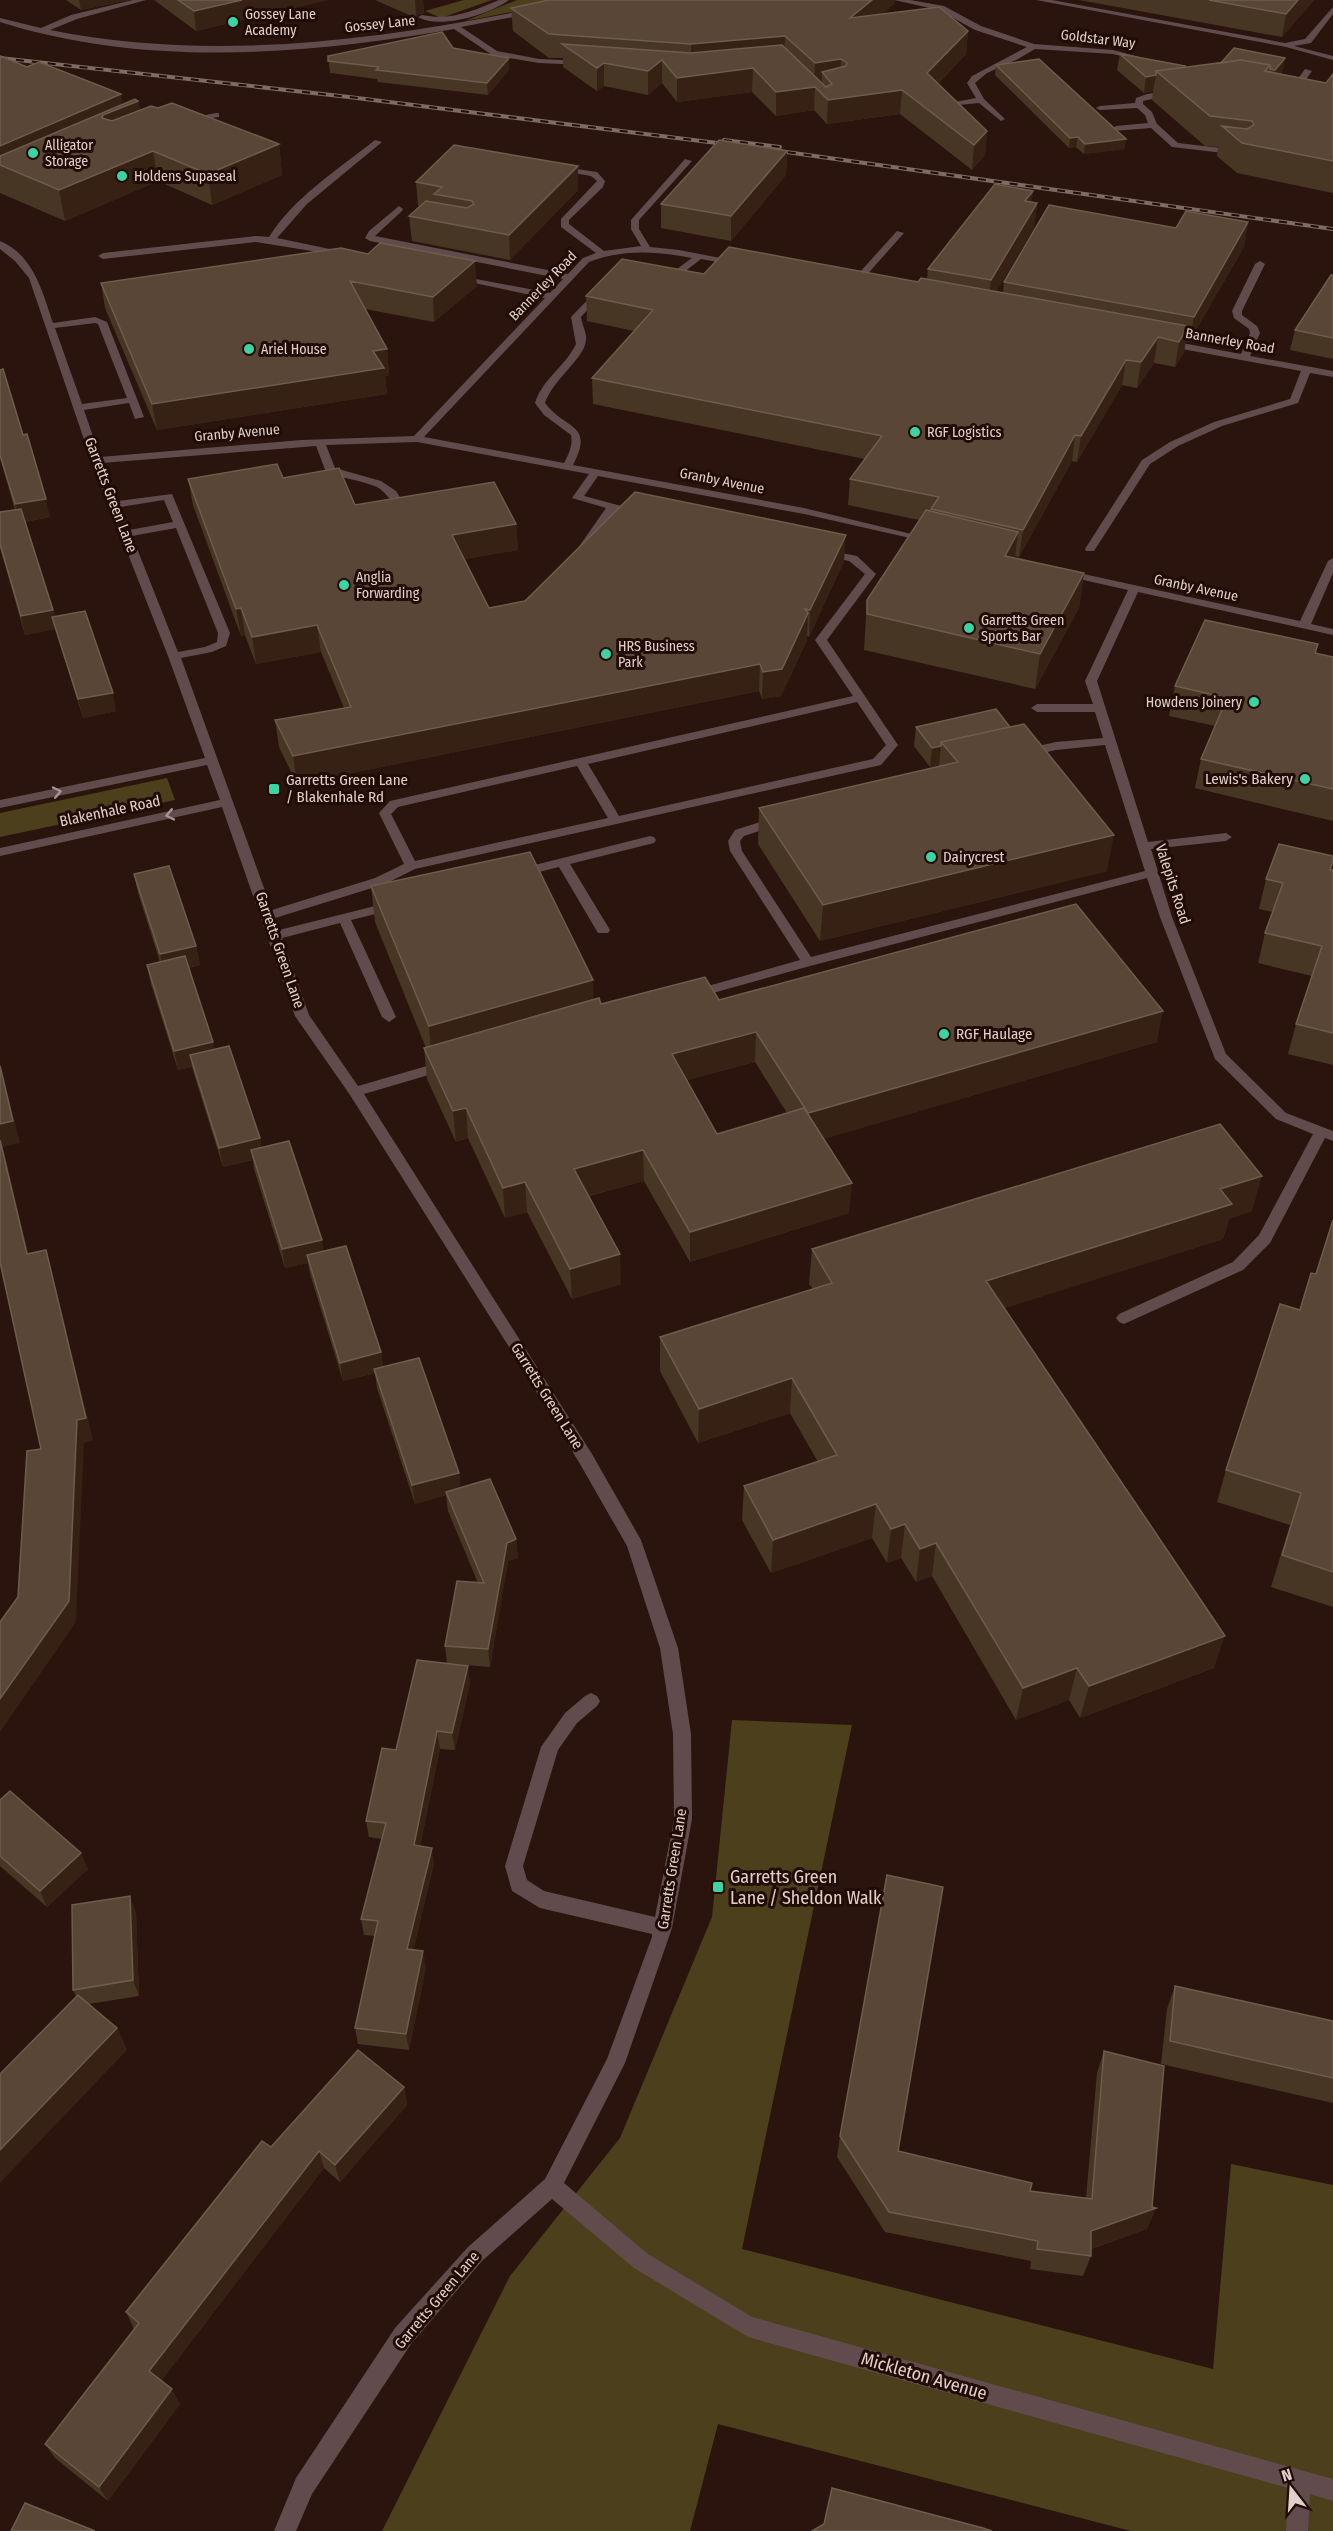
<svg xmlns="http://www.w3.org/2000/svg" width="1333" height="2531" viewBox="0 0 1333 2531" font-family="'Fira Sans Condensed',sans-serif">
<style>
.green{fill:#4c3f1b}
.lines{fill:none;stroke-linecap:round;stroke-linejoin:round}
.minor{fill:#624b4d;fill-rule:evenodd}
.rail-casing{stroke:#7f6b65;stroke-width:4}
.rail{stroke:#210b05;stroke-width:2;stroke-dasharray:8;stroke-linecap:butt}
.wall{fill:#483624;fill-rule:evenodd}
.shaded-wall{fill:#362114}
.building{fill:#594636;stroke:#6e5c4d;stroke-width:1.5}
.oneway{stroke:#a79492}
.poi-dot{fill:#3cd4a4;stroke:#210b05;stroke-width:2}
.labels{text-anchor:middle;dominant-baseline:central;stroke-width:6;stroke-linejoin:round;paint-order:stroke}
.far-poi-label{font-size:14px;fill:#e0cfca;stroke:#210b05;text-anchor:start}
.far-street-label{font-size:14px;fill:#e0cfca;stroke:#210b05}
.street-label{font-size:15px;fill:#e0cfca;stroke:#210b05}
.poi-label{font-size:15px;fill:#e0cfca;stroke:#210b05;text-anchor:start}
.near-poi-label{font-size:18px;fill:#e0cfca;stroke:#210b05;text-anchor:start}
.near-street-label{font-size:18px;fill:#e0cfca;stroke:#210b05}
</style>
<rect width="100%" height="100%" fill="#2b140d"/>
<path class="green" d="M464,0H492L441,18L425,11Z
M517,0H556L537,7L465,21Z
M167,778L175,800L0,837V813Z
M732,1720L852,1725L742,2249L1213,2369L1231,2164L1333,2185V2531H1131L718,2424L690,2531H382L510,2276L620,2138L712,1917Z"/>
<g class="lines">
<path class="minor" d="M133,0H146L77,19L50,30C211,62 372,41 531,9H534V13L461,27L497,51L539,59L583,61L587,63L583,65L539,63L492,55L454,29C306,55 145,68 0,22V18L41,28L71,15Z
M499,0H509C490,14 440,30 418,17L422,15C450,21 473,11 499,0Z
M894,0H910L944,6L981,26L1034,44L1113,50L1170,65L1166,67L1113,54L1035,49L1018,59L987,73L975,83L984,99L1005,119L1001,121L979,103L948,106L944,104L976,98L967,83L972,76L1027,47L975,30L939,10Z
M1036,0H1052L1285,43L1305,39L1333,7V14L1311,43L1294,46L1333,56V60L1286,47Z
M1305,69L1312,71L1294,96H1288L1287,94Z
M1172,90L1176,92L1175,94L1143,101V104L1152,112L1157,124L1178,143L1238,150L1242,153L1241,155L1172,147L1151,128L1113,131L1112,129L1116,126L1148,123L1145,115L1137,108L1100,110L1096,108L1100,106L1135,103L1136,98L1147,94Z
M216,113H219V117L189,121L185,119Z
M375,140L382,142L307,204L277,238L349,253V257L256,242L103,259L98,256L103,253L256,236L269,237C294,197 339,169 375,140Z
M685,159L692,161L639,220V229L650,247L679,250L736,261L739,262V266L701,259L683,273L662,277L657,274L659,272L677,269L692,258C656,251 623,249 589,262L424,437L564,463C569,454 573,445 571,435L544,415L535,403C543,378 565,367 576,344L571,317L601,286L606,289L581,317C582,325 587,333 586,340C585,358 553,379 545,403C565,430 595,423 573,465L804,508L932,539V543L804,514L598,476L584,496L644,512L639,515L616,510L587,550L583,551L578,548L606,508L572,498L589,474L417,442L326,445L335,468L381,481L396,491L403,502L398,505C390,502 386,492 377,487C361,480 343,479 326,472L316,446L102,463L118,501L172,494L230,633L226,646L212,652L181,658L272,910L375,878L404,864L379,813L390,801L853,696L815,640L865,574L849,561L822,555L821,553L826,550L857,556L876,574L827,640L898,745L881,765L415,869L385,884L275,918L279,930L391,902L397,906L396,909L351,920L396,1017L389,1022L382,1017L340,923L282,938L309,1015L358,1086L444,1061L451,1066L449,1069L364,1094L592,1454L641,1540L678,1648L691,1734L692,1819L672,1928L625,2063L564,2183L648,2254L752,2317L1333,2479V2501L1310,2494L1308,2531H1286L1288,2488L748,2337L634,2268L552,2199L482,2261L411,2344L312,2494L296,2531H274L296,2478L395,2328L468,2247L545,2179L607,2059L652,1937V1934L540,1908L512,1891L505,1866L541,1747L565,1713L585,1696L591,1693L597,1696L600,1701L597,1706L577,1723L558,1750L523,1866L527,1880L544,1891L655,1917L674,1819L673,1734L660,1648L627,1546L580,1464L511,1350L350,1095L295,1016L222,807L0,856V848L220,800L207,765L0,808V800L205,758L168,656L91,460L29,278L15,261L0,249V241C33,254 43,293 53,323L95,317L107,322L144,417L135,419L129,403L84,410L100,457L302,440L414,436L545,298L455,279V275L550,293L563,279L370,241L365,238L369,231L399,206L403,209L402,211L375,236L568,274L583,258L596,253L561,227V219L597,181L591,176L556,170V166L597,172L605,181L603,187L569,220V224L604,251L641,246L631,229V220ZM95,323L98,324L127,398L82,404L55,328ZM164,500L173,522L129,530L120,507ZM176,528L218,633L217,642L205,647L178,652L132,536ZM857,702L886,745L873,759L619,816L588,764ZM577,766L608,818L415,861L391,814L398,807Z
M897,231L904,233L856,287H850V283Z
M1260,261L1265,264L1242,311V315L1257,326L1260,333L1250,356L1333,371V377L1310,373L1298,403L1222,426L1178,446L1150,464L1094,551H1086L1085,549L1142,460L1170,442L1214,422L1290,399L1301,371L1166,346L1161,343L1166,340L1241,354L1250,333L1249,329L1234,318L1232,311L1255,264Z
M1333,558V573L1311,624L1333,629V635L1138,592L1097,681L1148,842L1226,833L1232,837L1226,841L1151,849L1172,917L1226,1054L1286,1113L1333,1131V1141L1325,1138L1270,1243L1243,1270L1124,1324L1119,1322L1116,1318L1119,1314L1233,1262L1259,1235L1313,1134L1276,1119L1215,1059L1160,917L1147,878L810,966L695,998L688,994L690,991L800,960L730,851L728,841L735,830L773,818H781L783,821L781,824L744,836L740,841L742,851L811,957L1145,871L1105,745L1056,750L1024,757L1018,753L1020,750L1056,742L1103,738L1095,712H1037L1031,708L1037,704H1093L1085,681L1128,590L1061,575L1060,573L1065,570L1300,621L1328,561Z
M650,836L654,837L656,840L654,843L570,864L610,930L608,933H598L559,867L519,877L513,873L515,870Z"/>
<defs>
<path id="rail" d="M0,58L349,97L733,145
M724,140L780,147
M772,150L1333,229"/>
</defs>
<use href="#rail" class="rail-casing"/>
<use href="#rail" class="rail"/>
</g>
<path class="wall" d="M66,0H129L81,10Z
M154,0H327L196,31Z
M375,0H423L424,13L417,15L416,18Z
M549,0H895V3L882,14L968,31L966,54L938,84L987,131L985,155L972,170L900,114L827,124L814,110L776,116L752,92L677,102L662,83L648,95L604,86L597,91L563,67V58H549L513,31L511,8Z
M1079,0H1314L1282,37Z
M453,48L509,70L488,95L378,82L377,79L330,73L328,56Z
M1120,54L1186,67L1285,58L1281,74L1326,83L1333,74V193L1237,173L1217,156L1218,147L1205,146L1152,100L1153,91L1144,93L1117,70Z
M0,56L122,104L138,101L140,110L158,108L279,144L282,175L212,205L158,181L65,221L0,193Z
M996,65L1126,139L1124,149L1084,154L1076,147L1069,148L995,75Z
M787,151L786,175L731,241L661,228V204Z
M578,166V190L510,260L412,241L409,216L420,207L418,206L416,182Z
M1033,191L1031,202L1037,203L1034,228L996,291L1003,292L1004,282L1176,228L1248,222L1244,247L1189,342L1186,341L1184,352L1175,367L1154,363L1137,388L1122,385L1077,462L1072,461L1019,557L1015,556V558L1084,573L1079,608L1035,689L864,650L867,600L919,520L848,505L850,479L865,459L593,404L592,378L634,331L587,321L586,296L704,274L918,282L927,279L928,269Z
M341,248L477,286L434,322L365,309L387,349L389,375L385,376L387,394L157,430L105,308L101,283Z
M1333,275V359L1290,350L1295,330Z
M0,370L50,517L25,522L55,616L116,711L83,718L55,629L25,635L0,548V512L15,510L0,458Z
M283,478L355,505L516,524L518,550L465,559L489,608L844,561L809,637L807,636V640L781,696L762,699L759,691L297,784L279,747L275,720L344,708L321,652L256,664L245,635L241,636L193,505L188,479Z
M1318,644L1316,653L1333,657V821L1195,788L1201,759L1215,726L1169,716L1175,686Z
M996,709L1107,871L820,941L758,844L759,808L939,767V765L930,767L914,746L916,727Z
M1333,863L1331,870H1333V1065L1288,1054L1296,1024L1312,976L1258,963L1265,933L1273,912L1259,909L1266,879Z
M134,874L196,946L200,965L188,968L215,1050L260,1138L261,1148L324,1251L381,1352L383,1367L459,1473L460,1488L516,1539L518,1558L508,1561L490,1667L454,1664L470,1683L455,1750L440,1749L420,1846L434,1864L413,1950L426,1967L409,2050L358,2044L355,2028L375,1936L364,1935L361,1919L382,1839L369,1837L366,1821L396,1750L447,1663L445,1646L478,1583L448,1511L446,1495L415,1504L377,1388L375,1373L343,1381L310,1274L308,1263L285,1268L254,1169L253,1160L223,1167L194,1074L192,1067L178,1070L151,984L147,965L160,962L138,893Z
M371,886L593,980V1000L601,1004L719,1000L1157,1042L823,1139L849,1213L690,1262L644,1181L589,1196L621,1284L572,1299L527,1212L505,1218L468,1138L456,1142L427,1079L424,1048H426L375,922ZM755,1062L787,1113L717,1134L687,1080Z
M1252,1211L1229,1219L1223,1239L1004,1308L1214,1668L1080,1718L1069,1700L1016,1720L932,1576L916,1582L901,1558L887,1563L872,1538L771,1573L742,1520L744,1486L818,1462L790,1413L698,1443L660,1371V1337L813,1289L809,1284L812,1249Z
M1333,1219V1607L1271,1587L1290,1525L1217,1502L1226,1470L1316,1274Z
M0,1800L88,1869L47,1907L0,1866Z
M136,1912L139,1996L89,2004L117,2028L127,2050L76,1996L73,1990Z
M1175,1986L1333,2021V2103L1161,2064L1167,2009Z
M1104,2051L1152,2207L1156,2208L1147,2229L1091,2249V2256L1083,2276L1030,2269L1031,2261L885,2232L837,2157L840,2136L898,2151L1030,2191L1086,2198L1097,2073Z
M404,2087L407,2105L340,2182L324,2168L161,2381L180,2404L108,2501L55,2458L45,2444L134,2329L126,2312L271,2147Z"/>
<path class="shaded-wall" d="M79,0H129L81,10Z
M242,0H327L196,31L194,11Z
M415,0H423L424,13L417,15L416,18Z
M872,0H895V3L849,41L850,18Z
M1298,0H1314L1282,37L1286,14Z
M968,31L966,54L925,97L927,73Z
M785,36L784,59L691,68V44Z
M509,58V70L488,95L487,83Z
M1285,58L1282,74L1272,86L1275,70Z
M841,59L840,83L822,72V85L814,87L815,63Z
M662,60V83L648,95V71Z
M604,63V86L597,91V68Z
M753,68L752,92L677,102V78Z
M1156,75L1153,91L1144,93L1146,77Z
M815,87L814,110L776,116V92Z
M902,90L900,114L827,124L828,100Z
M121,94L123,107L138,101L143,130L0,165V146Z
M987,131L985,155L972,170L974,145Z
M1078,137L1076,147L1069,148L1070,138Z
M1126,139L1124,149L1084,154L1085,144Z
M279,144L282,175L212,205L208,174Z
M153,151L158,181L65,221L59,190Z
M787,151L786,175L731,241V216Z
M578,166V190L510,260L509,235Z
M1033,191L1030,214L1037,203L1034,228L988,306L991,280L1025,201Z
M1248,222L1244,247L1189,342L1194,317Z
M475,261L477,286L434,322L433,297Z
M1188,326L1184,352L1175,367L1179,342Z
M1158,337L1154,363L1137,388L1141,362Z
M387,349L389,375L385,376L387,394L157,430L152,404Z
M1126,360L1122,385L1077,462L1081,436Z
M1075,435L1072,461L1019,557L1023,530Z
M46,499L50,517L19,523L15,504Z
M516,524L518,550L454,561L452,535Z
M1018,532L1014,567L1005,556Z
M846,535L844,561L809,637L810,610Z
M1084,573L1079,608L1035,689L1040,654Z
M241,608L245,635L241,636L236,609Z
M53,610L58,629L52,617L55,629L25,635L21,616Z
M808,613L807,640L781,696L762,699L763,672Z
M317,625L321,652L256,664L252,637Z
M760,664L759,691L297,784L293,756Z
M113,693L116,711L83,718L78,699Z
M941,746L939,765L930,767L932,748Z
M1114,835L1107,871L820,941L823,905Z
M196,946L200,965L164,973L160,954Z
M593,980L594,1016L432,1062L429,1026Z
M1163,1011L1157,1042L806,1144L808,1113Z
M756,1032L755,1062L672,1084V1054Z
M213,1042L217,1061L190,1055L192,1067L178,1070L174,1051Z
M0,1062L20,1143L3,1147L34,1277L27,1254L0,1140Z
M466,1108L468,1138L456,1142L453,1111Z
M260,1138L263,1157L251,1150L253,1160L223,1167L219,1148Z
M643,1150L644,1181L576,1199L574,1169Z
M1262,1176L1252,1211L1229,1219L1223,1239L981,1316L986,1281L1220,1189Z
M525,1182L527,1212L505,1218L503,1188Z
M852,1183L849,1213L690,1262V1232Z
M322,1240L325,1259L307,1255L308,1263L285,1268L282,1249Z
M46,1250L52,1272L93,1440L84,1443L76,1622L0,1732V1699L77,1420Z
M620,1254L621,1284L572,1299L570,1269Z
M381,1352L384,1371L374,1369L375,1373L343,1381L340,1363Z
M792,1378L790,1413L698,1443L699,1409Z
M459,1473L461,1491L446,1492V1495L415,1504L412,1485Z
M876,1504L872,1538L771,1573L773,1540Z
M905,1524L901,1558L887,1563L891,1529Z
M516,1539L518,1558L508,1561L490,1667L488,1649L507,1543Z
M936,1543L932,1576L916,1582L920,1549Z
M1225,1636L1214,1668L1080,1718L1089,1686Z
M468,1666L470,1683L455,1750L452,1733Z
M1077,1668L1069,1700L1016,1720L1023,1688Z
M437,1731L440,1749L417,1862L414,1845Z
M432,1848L434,1864L410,1965L407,1949Z
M81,1853L88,1869L47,1907L40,1891Z
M130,1896L136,1912L139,1996L133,1980Z
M423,1951L426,1967L409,2050L406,2034Z
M117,2028L127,2050L0,2183V2150Z
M404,2087L407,2105L340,2182L335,2165Z
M319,2151L324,2168L157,2386L149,2371Z
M1156,2208L1147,2229L1084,2251L1091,2231Z
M172,2389L180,2404L108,2501L99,2487Z"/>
<path class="building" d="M178,0H242L194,11Z
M549,0H872L850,18L939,7L968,31L927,73L987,131L974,145L902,90L828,100L815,87L776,92L753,68L677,78L662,60L648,71L604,63L597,68L562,44L691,53L782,45L826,87L832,84L822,72L846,66L847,63L841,59L815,63L785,36L691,44L549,34L511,8Z
M1209,0H1298L1286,14Z
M442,32L453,48L509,58L487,83L376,70L379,67L328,61V56Z
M1234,48L1285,58L1275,70L1270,69V65L1241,60L1221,63Z
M1120,54L1185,66L1186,67L1156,71V75L1146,77Z
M0,56L27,67L39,62L121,94L0,146Z
M1039,59L1126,139L1085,144L1078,137L1070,138L996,65Z
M1241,60L1270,65L1265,71L1326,83L1333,74V161L1242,143L1222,126L1247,129L1254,125L1252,121L1210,116L1156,71Z
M135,99L138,101L103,115L102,118L112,121L151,106L158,108L172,103L279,144L208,174L153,151L59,190L0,165V156Z
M719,140L787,151L731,216L661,204Z
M454,145L578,166L509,235L409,216L426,201L467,208L474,204L472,201L434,194L442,187L416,182Z
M995,184L1033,191L1025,201L1037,203L991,280L928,269Z
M1049,205L1176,228L1186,211L1248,222L1194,317L1004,282Z
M380,243L475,261L433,297L350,281L387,349L373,351L384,368L152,404L101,283L341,248L368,254Z
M729,247L918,282L921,278L1188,326L1179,342L1158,337L1141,362L1126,360L1081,436L1075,435L1023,530L931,509L939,497L850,479L882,436L592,378L653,310L586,296L622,259L704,274Z
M1331,275H1333V338L1295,330Z
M3,369L23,435L27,434L46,499L15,504L0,455V370Z
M277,464L283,478L339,468L355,505L494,482L516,524L452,535L489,608L525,601L635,492L846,535L810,610L805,609L808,613L782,669L763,672L760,664L293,756L275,720L351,707L317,625L252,637L241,608L236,609L188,479Z
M21,509L53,610L21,616L0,544V512Z
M926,510L1018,532L1005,556L1084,573L1040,654L867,614V600Z
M85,611L113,693L78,699L52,617Z
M1205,620L1318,644L1315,653L1333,657V789L1201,759L1227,698L1175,686Z
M996,709L1010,727L941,742V746L932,748L916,727Z
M1024,724L1114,835L823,905L759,808L958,762L941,742Z
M1279,844L1333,856V861L1330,870H1333V1033L1296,1024L1322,946L1265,933L1283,883L1266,879Z
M530,852L593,980L429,1026L371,886Z
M169,866L196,946L160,954L134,874Z
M1076,904L1163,1011L808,1113L756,1032L672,1054L717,1134L804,1108L852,1183L690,1232L643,1150L574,1169L620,1254L570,1269L525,1182L503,1188L466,1108L453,1111L424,1048L599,998L601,1004L705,977L719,1000Z
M185,956L213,1042L174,1051L147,965Z
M229,1046L260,1138L219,1148L190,1055Z
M0,1066L13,1121L0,1124Z
M1220,1124L1262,1176L1220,1189L1232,1204L986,1281L1225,1636L1089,1686L1077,1668L1023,1688L936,1543L920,1549L905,1524L891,1529L876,1504L773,1540L744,1486L837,1455L792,1378L699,1409L660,1337L832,1283L812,1249Z
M0,1140L27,1254L46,1250L86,1418L77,1420L69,1601L0,1699V1622L18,1597L27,1451L41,1449L0,1262Z
M289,1141L322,1240L282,1249L251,1150Z
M1333,1220V1572L1282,1555L1301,1493L1226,1470L1280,1304L1300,1310L1311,1273L1316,1274Z
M346,1246L381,1352L340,1363L307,1255Z
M419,1358L459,1473L412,1485L374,1369Z
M490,1479L516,1539L507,1543L488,1649L445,1646L457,1581L484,1583L446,1492Z
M417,1660L468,1666L452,1733L437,1731L414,1845L432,1848L407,1949L423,1951L406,2034L355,2028L378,1921L361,1919L386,1823L366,1821L382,1748L396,1750Z
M10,1791L81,1853L40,1891L0,1856V1800Z
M887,1875L943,1887L898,2151L1032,2183L1030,2191L1092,2199L1104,2051L1164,2066L1152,2207L1156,2208L1091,2231V2256L1037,2249L1038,2241L889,2212L840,2136Z
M130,1896L133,1980L73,1990L72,1905Z
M1175,1986L1333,2021V2078L1170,2041Z
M78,1995L117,2028L0,2150V2074Z
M358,2050L404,2087L335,2165L319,2151L149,2371L172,2389L99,2487L45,2444L139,2323L126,2312L262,2141L271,2147Z
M832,2488L983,2528L992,2531H812L824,2524Z
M25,2503L95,2531H11Z"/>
<defs><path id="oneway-chevron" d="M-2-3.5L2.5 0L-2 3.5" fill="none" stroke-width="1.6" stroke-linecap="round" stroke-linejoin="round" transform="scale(1.5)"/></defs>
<g class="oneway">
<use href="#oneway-chevron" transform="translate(57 792) rotate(-12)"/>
<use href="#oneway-chevron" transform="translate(170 815) rotate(168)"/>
</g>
<g class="poi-dot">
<circle cx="233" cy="22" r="6"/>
<circle cx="33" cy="153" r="6"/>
<circle cx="122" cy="176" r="6"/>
<circle cx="249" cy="349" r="6"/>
<circle cx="915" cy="432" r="6"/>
<circle cx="344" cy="585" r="6"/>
<circle cx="969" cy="628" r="6"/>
<circle cx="606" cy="654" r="6"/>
<circle cx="1254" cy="702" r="6"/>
<circle cx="1305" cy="779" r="6"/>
<rect x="268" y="783" width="12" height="12" rx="3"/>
<circle cx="931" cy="857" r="6"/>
<circle cx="944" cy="1034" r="6"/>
<rect x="712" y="1881" width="12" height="12" rx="3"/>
</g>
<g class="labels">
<g class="far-poi-label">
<text x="245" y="14">Gossey Lane<tspan x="245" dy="16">Academy</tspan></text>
<text x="45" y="145">Alligator<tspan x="45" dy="16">Storage</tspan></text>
<text x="134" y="176">Holdens Supaseal</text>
<text x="261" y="349">Ariel House</text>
<text x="927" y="432">RGF Logistics</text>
<text x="356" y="577">Anglia<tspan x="356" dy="16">Forwarding</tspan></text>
<text x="981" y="620">Garretts Green<tspan x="981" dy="16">Sports Bar</tspan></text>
<text x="618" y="646">HRS Business<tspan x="618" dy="16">Park</tspan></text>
<text x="1242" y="702" text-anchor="end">Howdens Joinery</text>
</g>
<g class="far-street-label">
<text transform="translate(380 24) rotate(-6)">Gossey Lane</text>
<text transform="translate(1098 39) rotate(7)">Goldstar Way</text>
<text transform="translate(543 286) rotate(-46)">Bannerley Road</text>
<text transform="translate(1230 341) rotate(10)">Bannerley Road</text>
<text transform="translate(237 433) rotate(-5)">Granby Avenue</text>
<text transform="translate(722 481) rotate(11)">Granby Avenue</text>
<text transform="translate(1196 588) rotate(12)">Granby Avenue</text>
</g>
<g class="street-label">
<text transform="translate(111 495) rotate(69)">Garretts Green Lane</text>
<text transform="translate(110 811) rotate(-12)">Blakenhale Road</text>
<text transform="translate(1173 884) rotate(72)">Valepits Road</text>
<text transform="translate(280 950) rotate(71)">Garretts Green Lane</text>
<text transform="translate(547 1396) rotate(58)">Garretts Green Lane</text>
<text transform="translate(672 1869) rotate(-81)">Garretts Green Lane</text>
<text transform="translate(437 2300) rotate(-50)">Garretts Green Lane</text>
</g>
<g class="poi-label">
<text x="1293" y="779" text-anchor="end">Lewis's Bakery</text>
<text x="286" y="780">Garretts Green Lane<tspan x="286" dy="17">/ Blakenhale Rd</tspan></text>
<text x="943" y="857">Dairycrest</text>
<text x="956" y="1034">RGF Haulage</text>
</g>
<g class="near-poi-label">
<text x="730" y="1877">Garretts Green<tspan x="730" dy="21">Lane / Sheldon Walk</tspan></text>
</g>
<g class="near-street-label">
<text transform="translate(924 2376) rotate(16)">Mickleton Avenue</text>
</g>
</g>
<g transform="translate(1291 2489) rotate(343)" stroke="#210b05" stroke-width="4.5" paint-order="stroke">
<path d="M0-4.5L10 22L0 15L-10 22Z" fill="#e0cfca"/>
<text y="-9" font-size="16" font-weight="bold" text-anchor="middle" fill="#e0cfca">N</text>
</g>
</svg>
